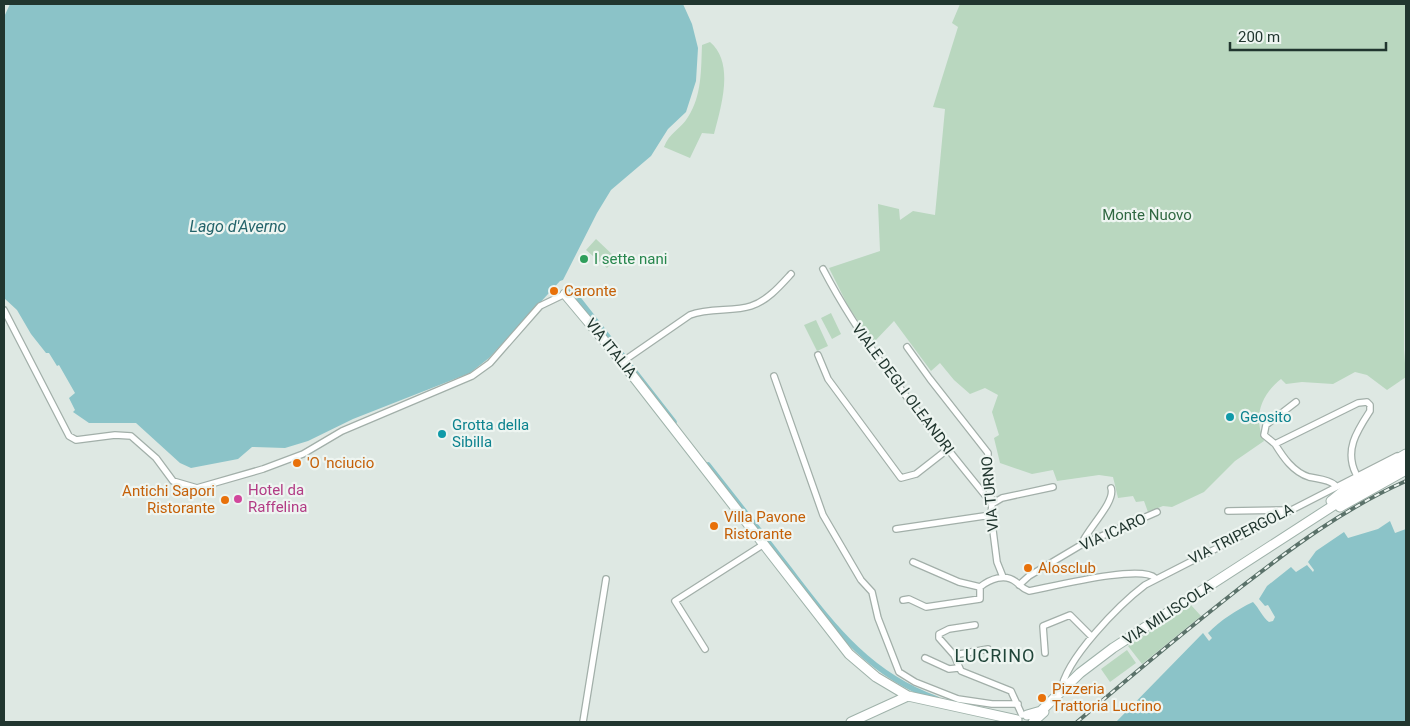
<svg xmlns="http://www.w3.org/2000/svg" width="1410" height="726" viewBox="0 0 1410 726" font-family="Roboto,sans-serif">
<style>
.green{fill:#b9d7bf}
.water{fill:#8bc3c8}
.lines{fill:none;stroke-linecap:round;stroke-linejoin:round}
.canal{stroke:#8bc3c8;stroke-width:5.5}
.street-casing{stroke:#a2afa9;stroke-width:8}
.secondary-casing{stroke:#9fb2aa;stroke-width:11}
.street{stroke:#fff;stroke-width:5.5}
.secondary{stroke:#fff;stroke-width:9}
.rail-casing{stroke:#5b726a;stroke-width:4}
.rail{stroke:#eef5f1;stroke-width:2;stroke-dasharray:5.5;stroke-linecap:butt}
.leisure-dot{fill:#2e9e5b;stroke:#eef5f1;stroke-width:2}
.food-dot{fill:#e8710a;stroke:#eef5f1;stroke-width:2}
.culture-dot{fill:#0f9aa8;stroke:#eef5f1;stroke-width:2}
.hotel-dot{fill:#d1479c;stroke:#eef5f1;stroke-width:2}
.labels{text-anchor:middle;dominant-baseline:central;stroke-width:4.5;stroke-linejoin:round;paint-order:stroke}
.park-label{font-size:15px;fill:#306842;stroke:#eef5f1}
.leisure-label{font-size:15px;fill:#27864d;stroke:#eef5f1;text-anchor:start}
.food-label{font-size:15px;fill:#c56008;stroke:#eef5f1;text-anchor:start}
.street-label{font-size:15px;fill:#21362f;stroke:#eef5f1}
.culture-label{font-size:15px;fill:#0d838f;stroke:#eef5f1;text-anchor:start}
.hotel-label{font-size:15px;fill:#b23c85;stroke:#eef5f1;text-anchor:start}
.water-label{font-size:16px;font-style:italic;fill:#23636a;stroke:#eef5f1}
.quarter-label{font-size:18px;letter-spacing:1px;fill:#204539;stroke:#eef5f1}
</style>
<rect width="100%" height="100%" fill="#dee8e3"/>
<path class="green" d="M960,4H1406L1404,350L1406,377L1387,390L1367,375L1355,372L1333,384L1302,382L1286,384L1281,379C1261,395 1253,416 1264,441L1235,461L1204,492L1172,507L1163,506L1148,512L1144,501L1136,502L1133,496L1118,498L1113,477L1099,475L1057,481L1053,470L1032,474L1000,463L994,438L999,435L992,412L998,395L985,388L970,394L954,380L940,363L931,371L894,321L873,343L848,306L829,268L880,251L878,204L899,209L900,220L913,211L935,215L945,109L933,107L958,27L952,23Z
M710,42C735,63 721,107 714,134L702,133L690,158L664,147C669,133 681,129 688,117C702,96 701,69 702,45Z
M596,239L616,258L607,268L586,250Z
M831,313L841,334L832,339L821,318Z
M816,320L828,346L817,351L804,325Z
M1191,605L1201,616L1142,664L1128,646Z
M1127,650L1136,663L1110,682L1101,669Z"/>
<path class="water" d="M10,4H683L692,24L698,48L696,81L686,112L668,129L651,156L611,190L597,213L563,280L560,281L489,358L470,373L353,419L308,441L285,448L252,447L238,459L191,468L180,463L136,423H89L73,412L75,410L69,398L75,393L59,365L57,366L49,353H46L31,334L17,310L4,298V17Z
M1390,521L1395,533L1406,529V722H1116L1203,633L1209,641L1212,638L1208,633C1221,620 1236,610 1253,602C1259,608 1263,618 1269,622L1273,621L1275,617L1268,605L1265,606L1259,599L1267,586L1291,567L1296,572L1307,565L1313,572L1314,570L1308,562L1316,551L1344,532L1348,538L1378,529Z"/>
<g class="lines">
<path class="canal" d="M569,287L623,356
M628,363L674,422
M708,465C734,498 760,531 786,565C830,622 866,674 937,699"/>
<defs>
<path id="street" d="M823,269C868,355 932,429 992,504L1002,498L1053,487
M4,310L69,436L76,440L115,435L131,436L156,458L173,481L197,488L263,469L303,454L342,431L472,376L490,363L540,306L565,294
M907,347L930,379L988,453L987,476L992,504L991,515L997,562L1003,577
M818,355L828,379L901,478L916,474L948,449
M622,362L690,315C709,307 733,312 751,306C767,301 780,286 791,274
M774,376L823,515L861,580L872,592L878,618L899,672L915,682L958,699L992,704H1018
M1296,402L1266,425L1264,435L1275,444L1358,403L1367,402L1370,405V411C1357,431 1344,450 1356,474
M1275,444C1283,457 1293,472 1309,477C1318,479 1328,479 1335,485
M1228,511L1287,510
M896,529L991,515
M1081,545C1087,529 1116,502 1111,488
M913,562L959,582L980,587
M1019,585L1029,576L1081,545L1157,512
M903,600L909,599L926,607L980,599V587C990,579 1005,573 1016,582C1021,586 1023,589 1029,591C1051,587 1141,564 1155,578
M975,625L949,629L939,634V638L954,655L961,671L1011,691L1022,715
M705,649L675,601L764,544
M1045,653L1043,626L1070,615L1092,637
M954,655L988,649
M925,658L949,669L958,668
M1061,691C1065,659 1120,604 1145,585L1397,456
M583,722L606,579"/>
<path id="secondary" d="M565,294L622,362L849,654L876,677L908,696L1017,720
M1331,501L1347,488L1406,454
M1340,507L1406,470
M1027,715L1041,711L1080,673L1113,648L1345,498L1406,462
M851,722L908,696
M1033,722L1044,712"/>
</defs>
<use href="#street" class="street-casing"/>
<use href="#secondary" class="secondary-casing"/>
<use href="#street" class="street"/>
<use href="#secondary" class="secondary"/>
<defs>
<path id="rail" d="M1077,722C1131,676 1185,631 1241,587C1294,546 1345,508 1406,481"/>
</defs>
<use href="#rail" class="rail-casing"/>
<use href="#rail" class="rail"/>
</g>
<circle class="leisure-dot" cx="584" cy="259" r="5"/>
<g class="food-dot">
<circle cx="554" cy="291" r="5"/>
<circle cx="297" cy="463" r="5"/>
<circle cx="225" cy="500" r="5"/>
<circle cx="714" cy="526" r="5"/>
<circle cx="1028" cy="568" r="5"/>
<circle cx="1042" cy="698" r="5"/>
</g>
<g class="culture-dot">
<circle cx="1230" cy="417" r="5"/>
<circle cx="442" cy="434" r="5"/>
</g>
<circle class="hotel-dot" cx="238" cy="499" r="5"/>
<g class="labels">
<g class="park-label">
<text x="1147" y="215">Monte Nuovo</text>
</g>
<g class="leisure-label">
<text x="594" y="259">I sette nani</text>
</g>
<g class="food-label">
<text x="564" y="291">Caronte</text>
<text x="307" y="463">'O 'nciucio</text>
<text x="215" y="491" text-anchor="end">Antichi Sapori<tspan x="215" dy="17">Ristorante</tspan></text>
<text x="724" y="517">Villa Pavone<tspan x="724" dy="17">Ristorante</tspan></text>
<text x="1038" y="568">Alosclub</text>
<text x="1052" y="689">Pizzeria<tspan x="1052" dy="17">Trattoria Lucrino</tspan></text>
</g>
<g class="street-label">
<text transform="translate(611 348) rotate(51)">VIA ITALIA</text>
<text transform="translate(903 389) rotate(53)">VIALE DEGLI OLEANDRI</text>
<text transform="translate(990 494) rotate(-95)">VIA TURNO</text>
<text transform="translate(1113 532) rotate(-24)">VIA ICARO</text>
<text transform="translate(1241 534) rotate(-27)">VIA TRIPERGOLA</text>
<text transform="translate(1168 613) rotate(-33)">VIA MILISCOLA</text>
</g>
<g class="culture-label">
<text x="1240" y="417">Geosito</text>
<text x="452" y="425">Grotta della<tspan x="452" dy="17">Sibilla</tspan></text>
</g>
<g class="hotel-label">
<text x="248" y="490">Hotel da<tspan x="248" dy="17">Raffelina</tspan></text>
</g>
<g class="water-label">
<text x="238" y="226">Lago d'Averno</text>
</g>
<g class="quarter-label">
<text x="995" y="655">LUCRINO</text>
</g>
</g>
<rect width="1410" height="726" fill="none" stroke="#21362f" stroke-width="10"/>
<path d="M1230 42v8h156v-8" fill="none" stroke="#21362f" stroke-width="2.5"/>
<text x="1238" y="42" font-size="15" fill="#21362f" stroke="#eef5f1" stroke-width="4" paint-order="stroke">200 m</text>
</svg>
